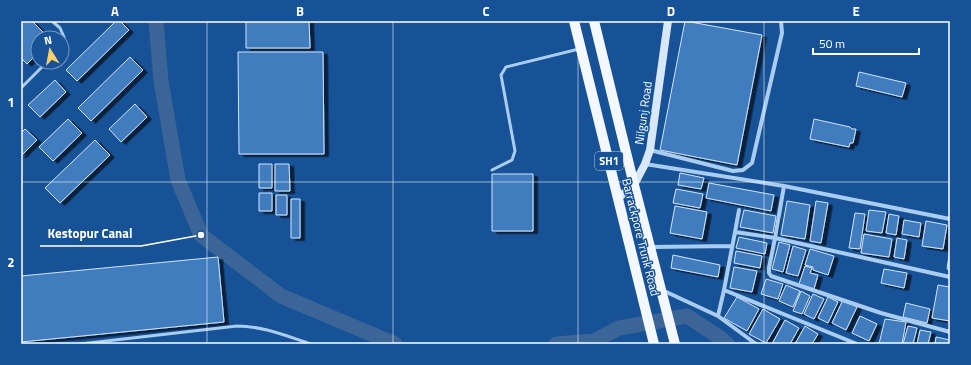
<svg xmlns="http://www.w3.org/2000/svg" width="971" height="365" viewBox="0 0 971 365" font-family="'Titillium Web',sans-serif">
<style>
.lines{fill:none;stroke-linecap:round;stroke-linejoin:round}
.canal{stroke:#3a6596;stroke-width:15}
.building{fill:#3f7cbe;stroke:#d0e5fc;filter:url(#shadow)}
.lane{stroke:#a9ccf1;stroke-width:3}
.street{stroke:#a9ccf1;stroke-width:4}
.secondary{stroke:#d8e8fc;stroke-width:8}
.primary{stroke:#f3f8ff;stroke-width:10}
.grid{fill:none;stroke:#fff;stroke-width:1;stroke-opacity:0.55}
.labels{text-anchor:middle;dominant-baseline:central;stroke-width:3;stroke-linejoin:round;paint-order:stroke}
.shield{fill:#175296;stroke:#b9cbe0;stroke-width:1}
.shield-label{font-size:11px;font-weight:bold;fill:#fff}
.street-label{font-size:12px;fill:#fff;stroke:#175296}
.leader{fill:none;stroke:#fff;stroke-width:1.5}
.callout-dot{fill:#fff;stroke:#175296;stroke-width:1.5}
.callout-label{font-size:13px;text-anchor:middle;font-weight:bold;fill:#fff;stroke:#175296;stroke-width:3;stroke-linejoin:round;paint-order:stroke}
.neatline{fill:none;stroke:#fff;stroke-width:1.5}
.grid-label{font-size:13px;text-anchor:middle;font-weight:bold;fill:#fff}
</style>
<defs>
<filter id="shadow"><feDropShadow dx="4.5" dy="2.5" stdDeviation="0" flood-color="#0009"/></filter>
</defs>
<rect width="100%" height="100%" fill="#175296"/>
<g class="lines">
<path class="canal" d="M156,21L161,81L178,180L201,235L281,296L395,344
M556,344L594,341L619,328L687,316L719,337L727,344"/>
</g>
<path class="building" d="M24,21H32L49,38H38V53L27,64L21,58V24Z
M116,21H120L129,30L77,81L66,70Z
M246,21H309L310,48H246Z
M685,21L762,35L737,165L660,150Z
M238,52H323L324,154H239Z
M130,57L143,70L91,121L78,108Z
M859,72L906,83L902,97L856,86Z
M55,80L66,92L40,117L28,105Z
M135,104L147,117L121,142L109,129Z
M68,119L82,133L53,161L39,147Z
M814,119L850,127L852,129H856L853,143H850L849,147L810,139Z
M25,129L37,140L21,156V133Z
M95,140L110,155L60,203L45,188Z
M259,164H272V188H259Z
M275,164H289L290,191H275Z
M680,173L704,178L701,189L678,185Z
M492,174H533V231H492Z
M709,183L774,195L771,211L706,198Z
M676,189L703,194L700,208L673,203Z
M259,193H272V211H259Z
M276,195H287V215H276Z
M291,199H300V238H291Z
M787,201L810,205L805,239L781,235Z
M816,201L828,203L821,243L810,241Z
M675,206L707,212L702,239L670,233Z
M744,210L776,216L773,233L740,227Z
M869,210L886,212L882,233L866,231Z
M855,213L865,214L860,249L849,248Z
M889,214L899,216L896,235L886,233Z
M904,220L921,223L919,237L902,234Z
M926,221L947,225L943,249L922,246Z
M864,234L892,239L889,257L861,253Z
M739,237L767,243L765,254L736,248Z
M897,238L907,240L904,259L894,257Z
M779,242L790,245L783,272L772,269Z
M793,246L806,250L798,276L786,273Z
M810,249L834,256L828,275L813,270V267L805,265Z
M950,249V270L947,269Z
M736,251L762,256L760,268L734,263Z
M673,255L720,265L718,277L671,268Z
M218,257L224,322L21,342V276Z
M805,266L812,268L810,273L818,275L814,289L799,284Z
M734,267L757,271L752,292L730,288Z
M884,269L907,273L904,288L881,283Z
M766,279L783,284L778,299L761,294Z
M786,285L800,291L793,307L779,301Z
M938,285L950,287V321L932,318Z
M801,291L810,296L802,314L793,311Z
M813,294L824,299L814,319L804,314Z
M737,297L759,309L747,331L724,318Z
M828,297L838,302L828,323L818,318Z
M843,300L857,307L846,330L832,323Z
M906,303L930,309L927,323L903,317Z
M763,309L780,319L766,343L749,334Z
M860,316L877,324L869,341L852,333Z
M885,319L906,322L902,344H879Z
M785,320L799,328L790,344H772Z
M805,326L818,334L812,344H795Z
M908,326L917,328L913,344H903Z
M920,330L931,332L928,344H917Z
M936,337L950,340V344H935Z"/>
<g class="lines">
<path class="lane" d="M52,21L60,28L64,37L62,47
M21,88L47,62
M492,170L512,160L515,151L501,75L506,67L579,49
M80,344L237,326C263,326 286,336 311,344"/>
<path class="street" d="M650,150L733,171L743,170L752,163L782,33L781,21
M645,164L784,186L775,238L950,277
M784,186L950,219
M735,232L739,210
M651,247L732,246
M662,290L718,316L756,344
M718,316L724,290
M857,344L724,290L735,232L775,238L769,268V273L771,276L881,313L950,332"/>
<path class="secondary" d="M618,198L634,185L645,164L650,150L668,21"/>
<path class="primary" d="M574,21L654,344
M594,21L634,185L675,344"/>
</g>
<path class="grid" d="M207,21V344M393,21V344M578,21V344M764,21V344M21,182H950"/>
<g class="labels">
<rect class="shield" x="595" y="152" width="28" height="18" rx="3"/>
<g class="shield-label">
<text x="609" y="161">SH1</text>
</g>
<g class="street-label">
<text transform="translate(643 113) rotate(-82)">Nilgunj Road</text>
<text transform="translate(641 237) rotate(76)">Barrackpore Trunk Road</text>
</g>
</g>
<path class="leader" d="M201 235L141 246H40"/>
<circle class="callout-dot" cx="201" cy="235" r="4"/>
<g class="callout-label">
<text x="90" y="238">Kestopur Canal</text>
</g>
<rect width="971" height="365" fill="none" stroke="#175296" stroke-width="44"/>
<g transform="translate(50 50) rotate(349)"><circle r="19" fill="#175296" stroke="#7497c0"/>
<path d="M0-3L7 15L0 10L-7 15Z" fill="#ffcf69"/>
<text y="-6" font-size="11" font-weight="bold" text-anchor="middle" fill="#ffffff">N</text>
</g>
<path d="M813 48v6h106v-6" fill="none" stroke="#ffffff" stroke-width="2"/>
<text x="819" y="48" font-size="12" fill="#ffffff" stroke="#175296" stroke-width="3" paint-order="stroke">50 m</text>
<rect x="22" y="22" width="927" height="321" class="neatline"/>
<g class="grid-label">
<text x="115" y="16">A</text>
<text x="300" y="16">B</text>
<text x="486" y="16">C</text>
<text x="671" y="16">D</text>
<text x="856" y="16">E</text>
<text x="11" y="107">1</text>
<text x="11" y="267">2</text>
</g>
</svg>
